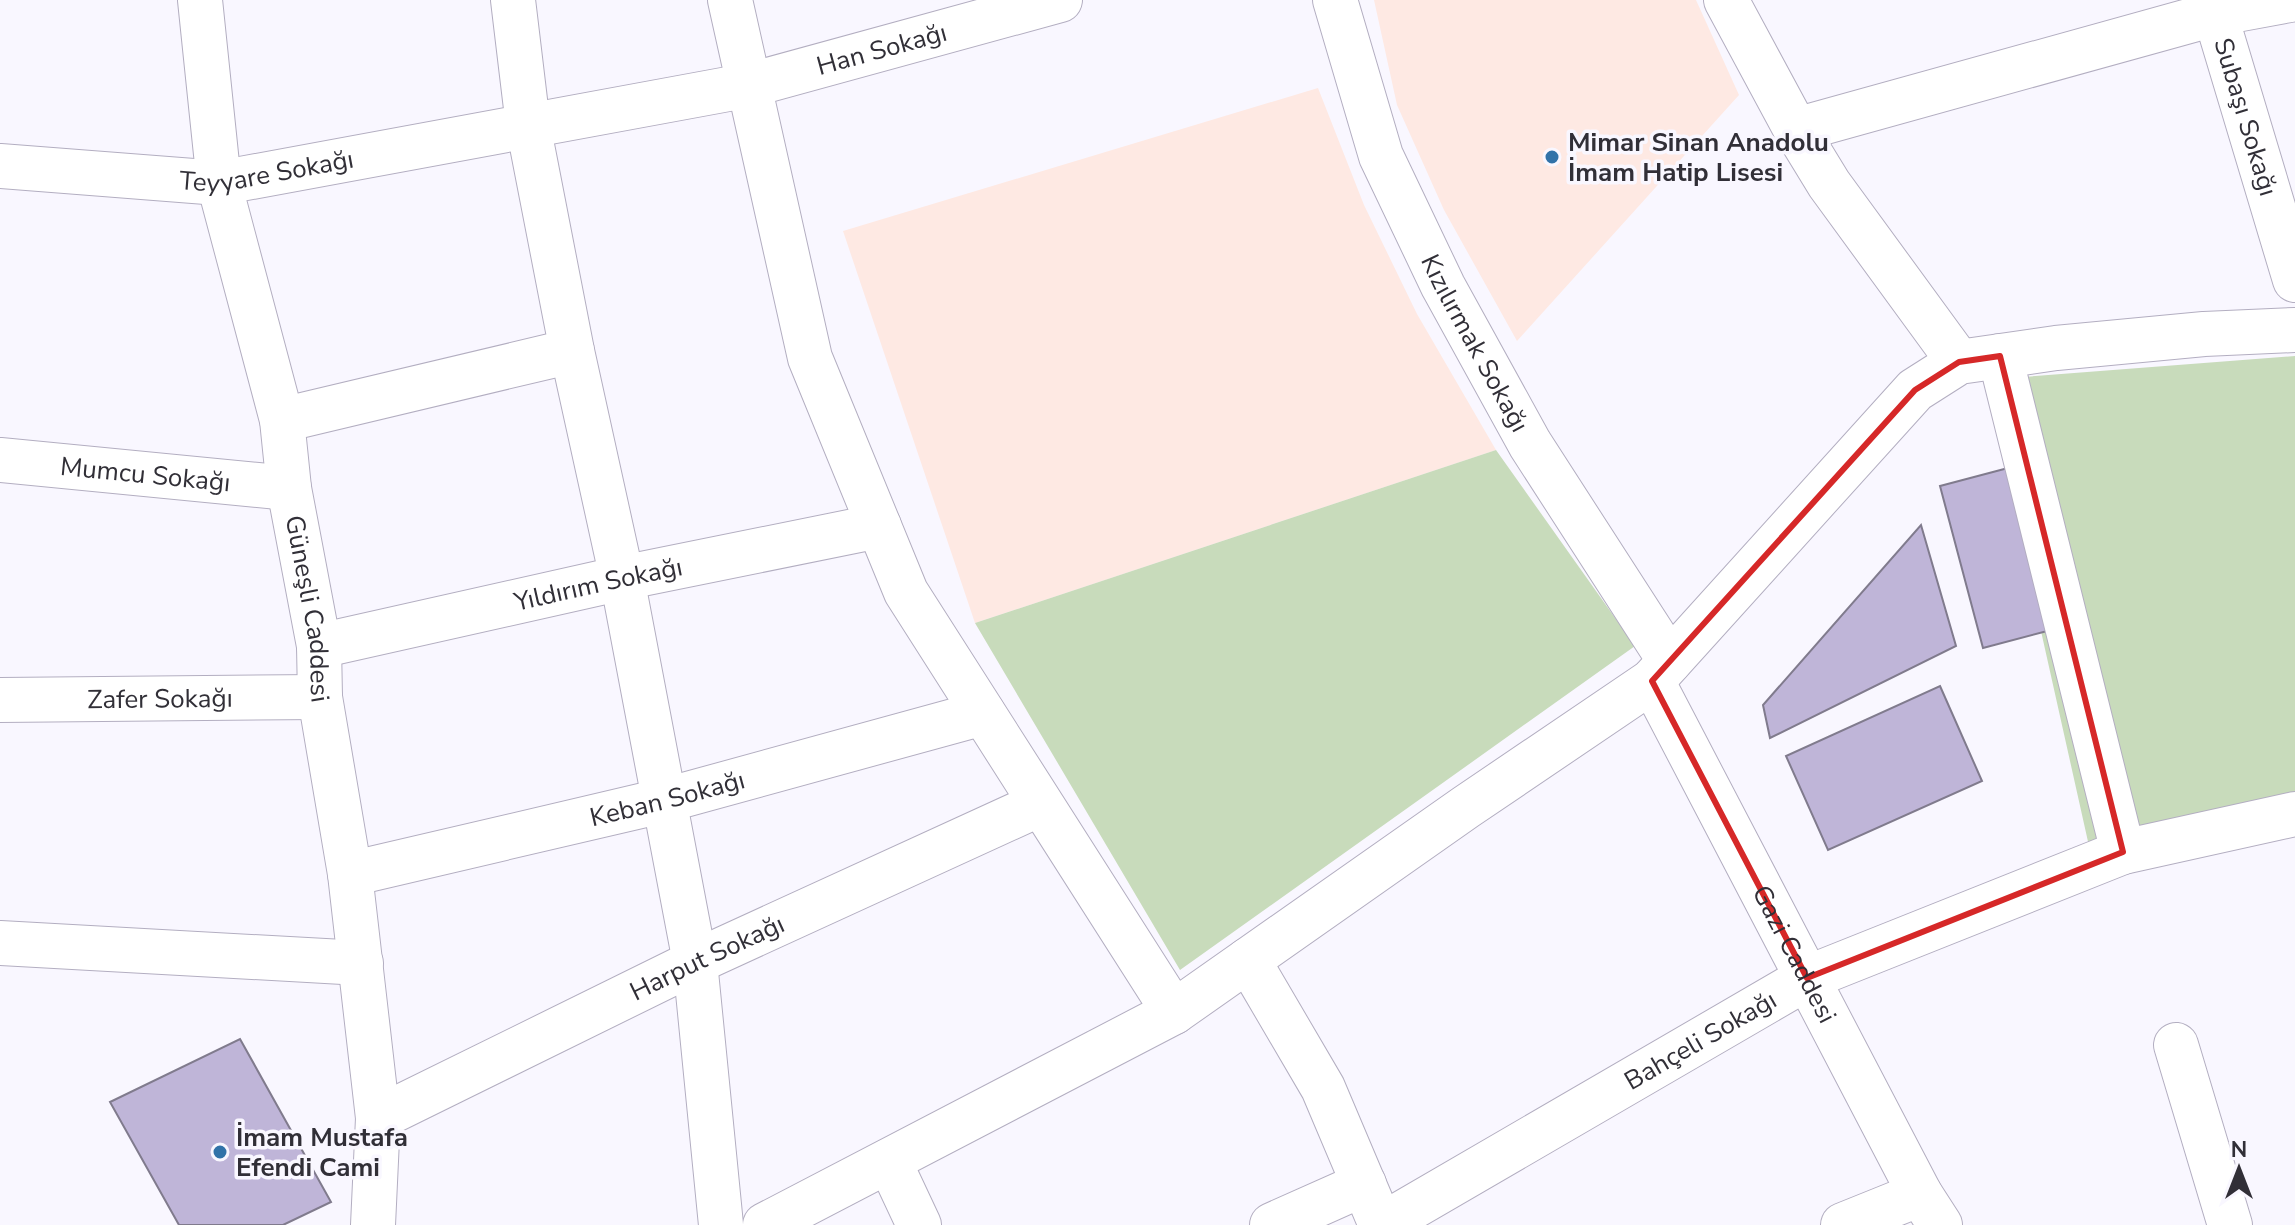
<svg xmlns="http://www.w3.org/2000/svg" width="2295" height="1225" viewBox="0 0 2295 1225" font-family="'Nunito Sans',sans-serif">
<style>
.education{fill:#fee9e3}
.green{fill:#c8dbbb}
.building{fill:#bfb5d8;stroke:#807b8d;stroke-width:2}
.lines{fill:none;stroke-linecap:round;stroke-linejoin:round}
.minor-casing{stroke:#b3aec1;stroke-width:46}
.minor{stroke:#fff;stroke-width:44}
.marked{fill:none;stroke:#d62828;stroke-width:6;stroke-linejoin:round}
.poi-dot{fill:#3172a8;stroke:#f9f7ff;stroke-width:3}
.labels{text-anchor:middle;dominant-baseline:central;stroke-width:7;stroke-linejoin:round;paint-order:stroke}
.street-label{font-size:26px;fill:#312f37;stroke:#f9f7ff}
.poi-label{font-size:26px;font-weight:bold;fill:#312f37;stroke:#f9f7ff;text-anchor:start}
</style>
<rect width="100%" height="100%" fill="#f9f7ff"/>
<path class="education" d="M1374,0H1696L1739,95L1517,341L1444,210L1397,105Z
M1318,88L1364,205L1417,314L1496,450L975,623L843,231Z"/>
<path class="green" d="M2295,356V831L2095,873L1985,380Z
M1496,450L1635,646L1180,970L975,623Z"/>
<path class="building" d="M2008,468L2051,630L1983,648L1940,486Z
M1921,525L1956,646L1770,738L1763,705Z
M1940,686L1982,781L1828,850L1786,756Z
M240,1039L331,1202L283,1225H179L110,1102Z"/>
<g class="lines">
<defs>
<g id="minor">
<path id="s1" d="M200,0L219,183L282,420L289,488L319,646L320,697L350,874L378,1118L373,1225"/>
<path d="M513,0L528,125L572,351L622,578L695,962L721,1225"/>
<path d="M730,0L810,358L906,592L1174,1012"/>
<path id="s2" d="M1335,0L1381,156L1443,286L1530,444L1670,661"/>
<path d="M1726,0L1796,130L1829,184L1959,362"/>
<path id="s3" d="M2211,0L2295,280"/>
<path d="M1796,130L2214,14L2290,0"/>
<path id="s4" d="M0,166L219,183L750,85L1060,0"/>
<path d="M2000,356L2123,852L2295,814"/>
<path d="M282,420L572,351"/>
<path id="s5" d="M0,460L289,488"/>
<path id="s6" d="M319,646L622,578L879,526"/>
<path id="s7" d="M1652,681L1920,1194L1940,1225"/>
<path id="s8" d="M0,700L320,697"/>
<path id="s9" d="M350,874L666,800L983,713"/>
<path d="M0,943L361,963"/>
<path d="M1248,960L1323,1088L1381,1225"/>
<path d="M2176,1045L2230,1225"/>
<path id="s10" d="M378,1118L695,962L1040,804"/>
<path d="M889,1161L919,1225"/>
<path d="M765,1225L1174,1012L1466,807L1652,681L1915,390L1959,362L2056,348L2204,334L2295,330"/>
<path d="M1272,1225L1364,1184"/>
<path id="s11" d="M1382,1225L1807,978L2123,852"/>
<path d="M1843,1225L1920,1194"/>
</g>
</defs>
<use href="#minor" class="minor-casing"/>
<use href="#minor" class="minor"/>
</g>
<path class="marked" d="M2000,356L2123,852L1807,978L1652,681L1915,390L1959,362Z"/>
<g class="poi-dot">
<circle cx="1552" cy="157" r="8"/>
<circle cx="220" cy="1152" r="8"/>
</g>
<g class="labels">
<g class="street-label">
<text stroke="none"><textPath href="#s4" startOffset="896">Han Sokağı</textPath></text>
<text stroke="none"><textPath href="#s3" startOffset="122">Subaşı Sokağı</textPath></text>
<text stroke="none"><textPath href="#s4" startOffset="268">Teyyare Sokağı</textPath></text>
<text stroke="none"><textPath href="#s2" startOffset="372">Kızılırmak Sokağı</textPath></text>
<text stroke="none"><textPath href="#s5" startOffset="146">Mumcu Sokağı</textPath></text>
<text stroke="none"><textPath href="#s6" startOffset="286">Yıldırım Sokağı</textPath></text>
<text stroke="none"><textPath href="#s1" startOffset="620">Güneşli Caddesi</textPath></text>
<text stroke="none"><textPath href="#s8" startOffset="160">Zafer Sokağı</textPath></text>
<text stroke="none"><textPath href="#s9" startOffset="326">Keban Sokağı</textPath></text>
<text stroke="none"><textPath href="#s7" startOffset="308">Gazi Caddesi</textPath></text>
<text stroke="none"><textPath href="#s10" startOffset="366">Harput Sokağı</textPath></text>
<text stroke="none"><textPath href="#s11" startOffset="368">Bahçeli Sokağı</textPath></text>
</g>
<g class="poi-label">
<text x="1568" y="142">Mimar Sinan Anadolu<tspan x="1568" dy="30">İmam Hatip Lisesi</tspan></text>
<text x="236" y="1137">İmam Mustafa<tspan x="236" dy="30">Efendi Cami</tspan></text>
</g>
</g>
<g transform="translate(2239 1169)" stroke="#f9f7ff" stroke-width="6" paint-order="stroke">
<path d="M0-6L14 30L0 20L-14 30Z" fill="#312f37"/>
<text y="-12" font-size="22" font-weight="bold" text-anchor="middle" fill="#312f37">N</text>
</g>
</svg>
